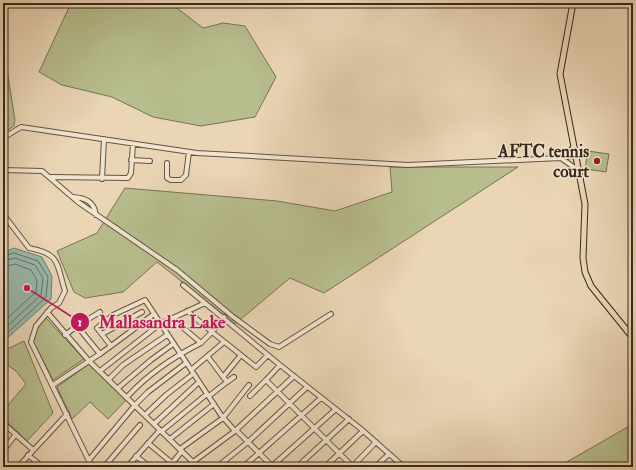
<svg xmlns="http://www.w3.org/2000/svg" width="636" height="470" viewBox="0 0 636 470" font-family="'IM FELL Double Pica',serif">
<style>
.green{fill:#b7bd8d;stroke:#787354}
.water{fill:#98b9ad;stroke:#727f73}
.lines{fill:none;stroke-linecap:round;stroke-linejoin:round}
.shore{stroke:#687164;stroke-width:1}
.minor-casing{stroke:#645442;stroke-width:6}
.major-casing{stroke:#38291b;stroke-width:7}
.minor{stroke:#f1e4cf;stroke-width:4}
.major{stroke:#ead5b5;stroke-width:5}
.poi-dot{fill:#8f2418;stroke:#f1e4cf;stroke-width:1.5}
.labels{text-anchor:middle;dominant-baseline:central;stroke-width:3;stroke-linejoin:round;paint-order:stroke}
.poi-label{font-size:17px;font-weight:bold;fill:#38291b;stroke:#f1e4cf;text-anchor:end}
.leader{fill:none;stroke:#c2185b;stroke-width:1.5}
.callout-dot{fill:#c2185b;stroke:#f1e4cf;stroke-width:1.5}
.mark-label{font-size:12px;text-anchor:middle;font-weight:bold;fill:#fff}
.callout-label{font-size:18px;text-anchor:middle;font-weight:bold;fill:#c2185b;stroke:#f1e4cf;stroke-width:3;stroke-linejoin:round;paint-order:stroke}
</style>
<rect width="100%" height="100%" fill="#ead5b5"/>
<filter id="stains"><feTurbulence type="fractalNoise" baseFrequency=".005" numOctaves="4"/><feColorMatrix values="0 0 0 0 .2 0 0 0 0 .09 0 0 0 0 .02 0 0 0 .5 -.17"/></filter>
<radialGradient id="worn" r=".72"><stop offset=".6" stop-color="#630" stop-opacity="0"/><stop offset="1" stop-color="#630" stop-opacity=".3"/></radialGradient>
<path class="green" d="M71,3H173V5L203,28L223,23L245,26L276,77L255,117L201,126L153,117L112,97L62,85L39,72Z
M3,45L15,120L14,126L3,133Z
M588,151L609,154L606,172L585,169Z
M390,167H518L324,293L290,278L235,324L157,262L123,292L85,298L74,292L57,251L97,233L125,188L277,201L335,211L392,192Z
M45,317L84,359L53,380L33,341L38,328Z
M24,341L53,413L27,441L3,418V411L26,384L16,371L3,362V351Z
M89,364L127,399L108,419L90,402L72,419L57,387Z
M633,424V467H558Z"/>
<path class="water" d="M14,248L42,257L52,276L51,299L3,342V253Z"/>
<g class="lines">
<path class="shore" d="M3,256L14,253L38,261L48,277L46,297L3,337
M3,261L15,258L35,265L43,278L41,295L3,330
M3,267L15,264L31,270L37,280L36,292L3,322"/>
<defs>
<path id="minor" d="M3,138L21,127L197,153L408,165L561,158L576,155
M561,158L579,171
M131,160L150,161
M167,163V178L171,180H181L186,175L189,152
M3,170L42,171L78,202L177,270L232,316L270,344L279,347L331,314
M51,177L128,178L131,173L133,144
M102,179L104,139
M73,197C85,198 94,201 96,215
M3,214L29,248C61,254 56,263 65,291L59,303L51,308L36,326L31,342L92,467
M183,285L280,365L266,380L353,467
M47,312L89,361L100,354
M100,312L77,326L100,354L111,346L97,328L113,315L145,300L221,415L235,431L294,376
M224,317L212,332L256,367L268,355
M172,318L201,343L212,332L187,311
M102,334L142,312
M65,335L77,326
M111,346L154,314
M208,357L227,382L209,396
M280,365L361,429L404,467
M191,370L224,342
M100,371L160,324L205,303
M223,377L241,355
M109,379L123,365L167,335
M227,382L234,377
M53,385L89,361L198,467
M118,388L151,360L173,344
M250,396L266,380
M127,397C148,374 173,357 201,343
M145,415L166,395L193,374
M154,424L199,382
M3,426L4,424L32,449
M236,430L259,453L243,467
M162,431L207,394
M170,439L214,404
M148,443L172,463
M180,449L223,418L249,385
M3,451L16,434
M28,455L43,467
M136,456L150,467
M89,460L135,405L148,392L186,363
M193,462L235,431
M328,464L363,431
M353,466L376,442
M18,467L67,414
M57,467L59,465
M104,467L140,425
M127,467L160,430
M169,467L182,451
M217,467L248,442L307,387
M271,467L336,409
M273,467L259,453L321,398
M297,467L349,419
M323,467L328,464L331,467
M375,467L389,454"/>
<path id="major" d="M573,3L560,74L585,204L583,258L585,272L591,286L633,338
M566,157L574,147"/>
</defs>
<use href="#minor" class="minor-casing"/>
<use href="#major" class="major-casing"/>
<use href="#minor" class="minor"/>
<use href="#major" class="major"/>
</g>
<circle class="poi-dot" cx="597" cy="161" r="4"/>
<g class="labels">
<g class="poi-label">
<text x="589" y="151">AFTC tennis<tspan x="589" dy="20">court</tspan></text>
</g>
</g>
<path class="leader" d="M27 288L80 322"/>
<g class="callout-dot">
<circle cx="27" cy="288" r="4"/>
<circle cx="80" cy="322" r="10"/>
</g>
<g class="mark-label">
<text x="80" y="326">1</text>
</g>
<g class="callout-label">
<text x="162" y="328">Mallasandra Lake</text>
</g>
<rect width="636" height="470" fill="none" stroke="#ead5b5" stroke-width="16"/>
<rect x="4" y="4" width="628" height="462" fill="none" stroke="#38291b" stroke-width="2"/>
<rect x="8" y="8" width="620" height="454" fill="none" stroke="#38291b"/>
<rect width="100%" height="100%" filter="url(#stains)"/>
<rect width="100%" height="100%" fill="url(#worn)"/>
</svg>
